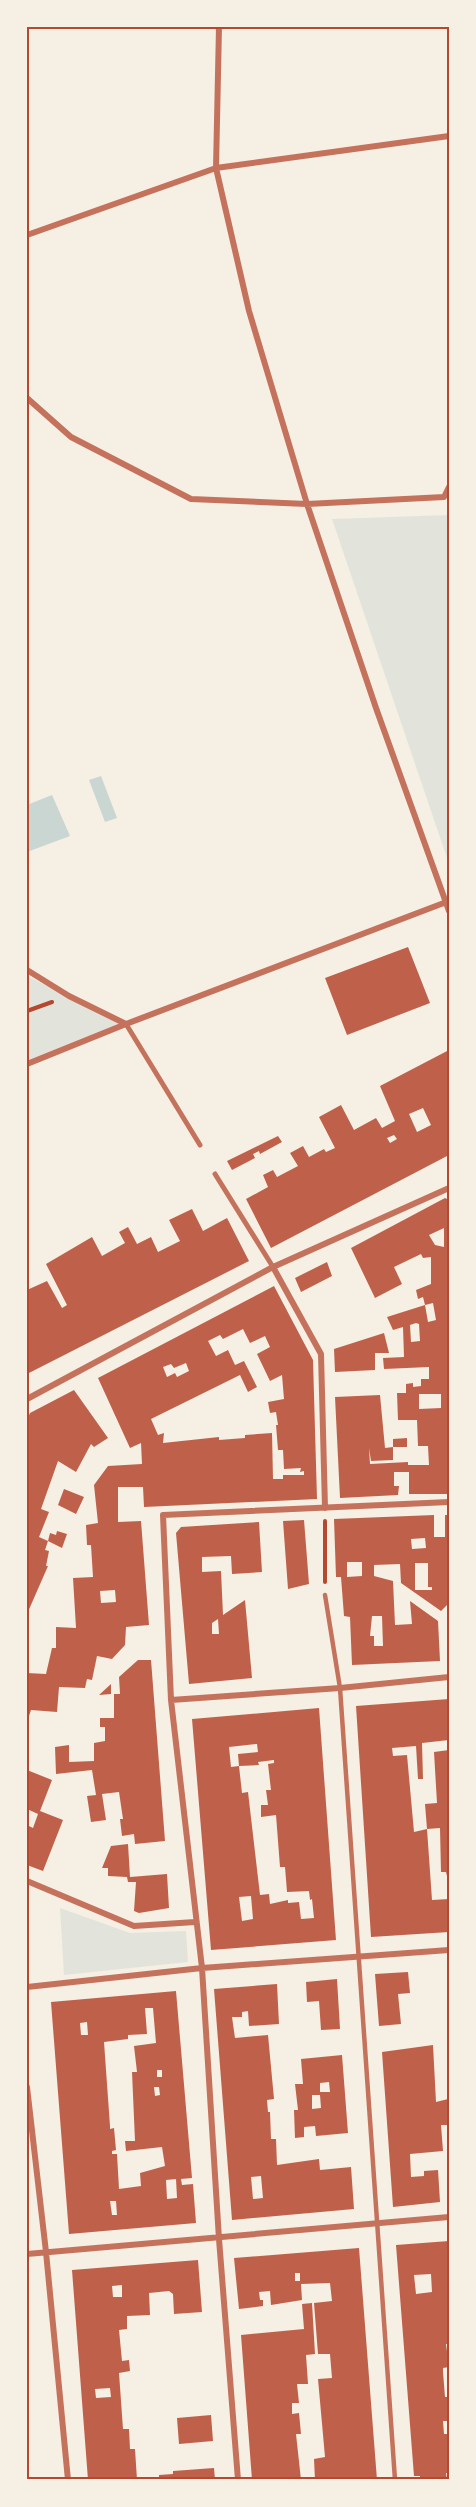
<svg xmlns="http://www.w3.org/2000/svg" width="476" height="2507" viewBox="0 0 476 2507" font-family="'Playfair Display',serif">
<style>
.green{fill:#e2e4dc}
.water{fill:#c9d6d2}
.building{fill:#bf614a;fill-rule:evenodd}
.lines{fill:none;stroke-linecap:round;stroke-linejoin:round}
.path{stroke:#b5482f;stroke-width:4}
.service{stroke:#c5725c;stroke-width:4.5}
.pedestrian{stroke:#c5725c;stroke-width:5}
.minor{stroke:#c5725c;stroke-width:6}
.neatline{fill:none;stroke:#b5482f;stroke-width:2}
</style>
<rect width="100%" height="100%" fill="#f6efe4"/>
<path class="green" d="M449,515V864L332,519Z
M27,976L126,1024L27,1064Z
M60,1908L130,1933L186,1931L188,1962L64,1975Z"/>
<path class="water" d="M101,776L117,818L105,822L89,780Z
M52,795L70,836L27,852V805Z"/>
<path class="building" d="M408,947L430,1003L347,1035L325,978Z
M449,1050V1155L271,1248L246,1199L268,1187L263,1175L273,1170L277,1177L298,1166L290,1153L303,1146L309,1157L324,1149L326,1152L335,1148L319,1117L341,1105L354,1130L376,1118L382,1128L395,1121L380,1086ZM423,1108L431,1125L417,1132L409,1114ZM394,1135L397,1139L390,1143L387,1138Z
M278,1136L282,1142L260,1154L259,1151L253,1154L255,1158L232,1170L227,1161Z
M445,1198L449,1200V1494H409V1472H394V1486H399L398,1495L340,1498L335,1397L380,1395L385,1448L393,1447V1460L371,1461L369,1448L370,1464L408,1462V1465H429L428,1446H418L417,1420H398L397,1393H406V1384L413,1383V1387L421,1386V1379H429V1367L384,1369L383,1358L404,1357L403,1327L393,1330L387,1317L425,1305L428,1322L436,1320L433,1303L425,1305L423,1297L418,1299L416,1290L431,1284V1257L423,1258L421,1254L394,1267L402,1284L375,1298L351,1248ZM444,1228V1247L435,1245L429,1235ZM416,1323L419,1324L420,1341L411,1342L410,1325ZM419,1394H441V1408L419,1409Z
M192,1209L203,1231L227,1218L249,1261L27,1374V1290L47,1281L62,1308L67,1305L46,1264L92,1237L102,1256L125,1243L119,1232L128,1227L137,1244L151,1237L158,1252L180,1241L169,1220Z
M327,1262L332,1276L301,1292L295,1278Z
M274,1286L313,1360L317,1499L144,1507L143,1487H118V1522L141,1521L149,1625L126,1627L125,1645L112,1659L97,1656L92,1680L87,1679L85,1688L59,1687L57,1712L31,1710L27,1722V1673L46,1674L52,1648H56V1627L76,1628L73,1578L93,1577L91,1545H87L86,1525L98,1523L94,1485L108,1466L142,1464L141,1443L130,1448L98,1378ZM243,1329L250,1343L265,1336L270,1347L257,1354L270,1381L282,1375L284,1399L268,1402L270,1413L276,1412L278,1425H276L278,1450H283L284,1469L301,1468L300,1472L304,1471V1475H283V1479H273L272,1433L245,1435V1438L219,1440V1437L163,1443L164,1433L158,1435L151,1419L240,1375L248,1392L257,1387L244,1361L235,1365L228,1350L216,1356L208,1341L220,1335L223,1339ZM186,1363L189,1371L177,1377L175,1373L167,1377L163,1367L171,1364L174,1368ZM115,1590L116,1602L101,1603L100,1591Z
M384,1333L389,1353H375V1370L335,1372L334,1349Z
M74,1390L108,1438L94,1447L91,1444L76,1472L58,1461L41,1509L49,1512L39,1537L48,1541L50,1533L56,1535L57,1531L67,1534L62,1548L48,1541L45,1550L49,1551L46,1566H48L27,1614V1420L30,1413Z
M407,1438V1447H393V1439Z
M64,1489L84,1497L76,1514L58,1505Z
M434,1515V1537H445V1515H449V1615L447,1605L441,1611L401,1583L400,1564L374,1565V1576L393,1581L395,1625L412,1624L410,1601L438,1621L440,1661L352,1665L350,1617L344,1616L341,1577H336L334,1519ZM425,1538L426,1548L412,1549L411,1539ZM347,1562H362V1576L347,1577ZM415,1563H428V1587H432V1590H415ZM372,1616H382L383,1646H374V1636H370Z
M304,1520L309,1584L288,1589L283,1521Z
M259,1522L262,1572L232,1574L231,1556L202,1557V1572L221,1571L223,1615L245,1600L252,1678L189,1684L176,1533L181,1527ZM218,1619L219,1634H212V1623Z
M138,1660H151L165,1841L135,1844L134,1834L122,1836L120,1819H123L119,1792L102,1794L106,1820L91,1822L87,1796L96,1795L92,1770L56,1774L55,1747L69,1745V1762L94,1761V1743L105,1741V1727H100V1718H114V1694H120L119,1677Z
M111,1684V1694L99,1695Z
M449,1699V1740L422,1743L423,1779H418L416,1746L392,1748L393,1756L407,1755L414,1832L427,1829L432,1900L449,1899V1932L371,1937L356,1706Z
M319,1708L336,1940L211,1950L192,1719ZM257,1744L258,1752L238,1754L239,1766L259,1765L258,1762L274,1760V1763L268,1764L271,1790H266L268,1805H261V1817L276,1815L280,1867H285L287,1892L309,1891L310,1900L312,1899L314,1918L301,1919L299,1902L288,1903V1900L270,1904L269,1894L260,1895L248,1792L242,1793L239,1766L231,1767L229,1747ZM251,1896L253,1919L242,1921L239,1897Z
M449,1750V1880H448L446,1872H441L440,1828L427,1829L425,1804L437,1803L434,1752Z
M27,1770L52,1780L40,1811L63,1820L43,1871L27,1865V1825L33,1828L38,1814L27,1809Z
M128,1844L130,1877L167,1874L169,1908L139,1913L134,1911L136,1882H128L127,1877L108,1876V1868H102L111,1846Z
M408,1972L410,1993L398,1994L401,2024L379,2026L375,1974Z
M337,1979L340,2029L321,2030L319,2001L307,2002L306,1982Z
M277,1984L279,2024L249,2026L248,2011L242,2012V2017H232L235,2038L268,2035L274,2099L267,2100L268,2112H270L271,2139H276L277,2165L319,2159L320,2170L351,2167L354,2209L232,2220L214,1989ZM261,2176L263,2198L253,2199L251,2177Z
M176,1991L192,2178L181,2179L182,2185L193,2184L196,2223L69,2234L51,2002ZM145,2008H153L156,2043L134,2046L137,2072H132L135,2141H125L126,2151L162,2147L165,2166L140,2173L141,2186L119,2189L117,2154H112V2151L116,2150L114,2128L110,2129V2126L104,2042L128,2039V2035L147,2034ZM87,2022L88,2035H81L80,2023ZM157,2070H162V2077H157ZM154,2087H159L160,2095L155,2096ZM176,2179L177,2198L167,2199L166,2180ZM110,2201H116L117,2215H112Z
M433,2045L436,2102L448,2099L449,2125H441L443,2151L410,2154L411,2177L424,2176V2171L438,2170L440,2202L393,2207L382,2052Z
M342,2055L348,2133L316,2136L315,2126L304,2127V2137L295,2138L294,2110H298L295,2084H303L301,2059ZM329,2082L330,2092H320V2083ZM312,2095H320L321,2108L312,2109Z
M449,2241V2344H446L449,2367L443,2368V2372L445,2397H449V2421H443L444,2434H449V2473H446L447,2480H420V2476H414L396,2245ZM431,2274L432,2292L416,2294L414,2275Z
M359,2248L377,2480H315L314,2459L325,2457L318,2379L332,2378L330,2354H318L314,2303L332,2301L330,2283L301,2284L302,2300L271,2305L270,2291L259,2292L260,2300H263V2306L239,2309L234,2258ZM295,2273H300V2281H295Z
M198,2260L202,2312L174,2314L173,2294L169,2291L149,2293L150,2315L127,2316V2329L119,2330L122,2361L129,2360L130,2371L119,2373L123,2429H129L130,2449H135L137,2480H88L72,2270ZM122,2285V2297H113L112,2286ZM110,2388L111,2397L96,2398L95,2389Z
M312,2303L315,2354L306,2355L308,2384H297L299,2403H292V2414L299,2413L301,2434H296L301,2480H252L241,2335L304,2329L302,2304Z
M211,2415L213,2441L179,2444L177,2418Z
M214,2468L215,2480H159V2475L173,2474V2471Z"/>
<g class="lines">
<path class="path" d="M27,1011L52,1002
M325,1521V1582"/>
<path class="service" d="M325,1595L340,1688L395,2480"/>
<path class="pedestrian" d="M126,1024L200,1145
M215,1174L273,1267"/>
<path class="minor" d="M219,27L216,168L249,311L307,504L376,708L449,911
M27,235L216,168L449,136
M27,398L71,437L191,499L307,504L444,497L449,487
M27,970L69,996L126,1024
M27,1064L126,1024L449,901
M273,1267L321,1354L325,1508
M27,1399L273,1267L449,1188
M171,1700L340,1688L449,1677
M27,1881L134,1926L195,1922
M27,1987L202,1968L449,1950
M27,2087L46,2252L68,2480
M27,2254L449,2217
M238,2480L219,2239L202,1968L171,1700L163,1515L449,1502"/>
</g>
<rect width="476" height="2507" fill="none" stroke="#f6efe4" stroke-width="57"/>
<rect x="28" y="28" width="420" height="2450" class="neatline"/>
</svg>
